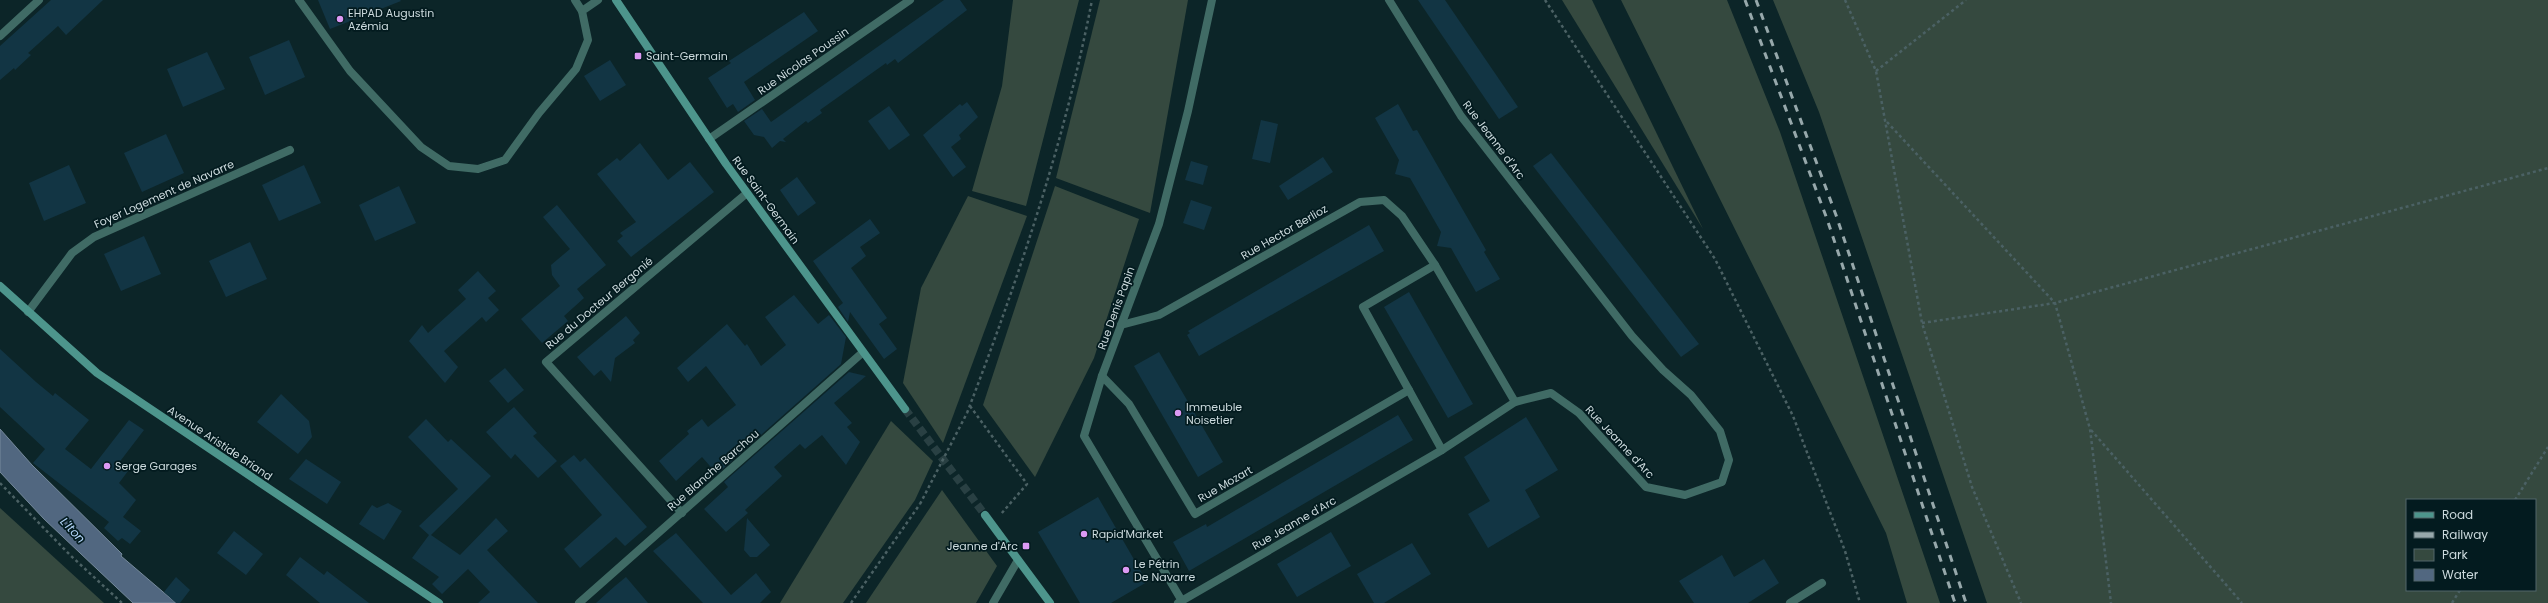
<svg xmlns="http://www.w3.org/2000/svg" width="2548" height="603" viewBox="0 0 2548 603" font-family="Poppins,sans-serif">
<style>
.green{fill:#35493f;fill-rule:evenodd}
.water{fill:#516780;stroke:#768a9c}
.building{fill:#123544}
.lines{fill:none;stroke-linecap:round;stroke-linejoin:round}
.secondary-tunnel{stroke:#294043;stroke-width:8;stroke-dasharray:8 4;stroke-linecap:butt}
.path{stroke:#4b6164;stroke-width:2.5;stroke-dasharray:3 3;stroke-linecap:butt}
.lane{stroke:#406b65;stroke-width:8}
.street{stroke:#406b65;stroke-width:8}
.secondary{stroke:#4d958c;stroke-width:8}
.rail{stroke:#97a8ab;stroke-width:3;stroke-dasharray:7 7;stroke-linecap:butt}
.path-bridge{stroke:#4b6164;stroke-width:2.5;stroke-dasharray:3 3;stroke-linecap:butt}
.poi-dot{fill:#dc99f4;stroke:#031b1f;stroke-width:1.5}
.labels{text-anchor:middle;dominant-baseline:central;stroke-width:3.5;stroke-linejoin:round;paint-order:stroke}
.poi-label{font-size:11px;fill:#ccdadd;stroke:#031b1f;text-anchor:start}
.street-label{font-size:11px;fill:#ccdadd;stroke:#031b1f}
.water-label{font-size:12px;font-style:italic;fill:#b3d4f8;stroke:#031b1f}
</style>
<rect width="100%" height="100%" fill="#0c2528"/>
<!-- green -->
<g class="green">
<path d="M1013 0H1079L1026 206 972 191 1002 86Z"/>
<path d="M1100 0H1188L1150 213 1056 178Z"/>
<path d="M1562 0H1592L1703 229Z"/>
<path d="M1621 0H1727L1780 132 1940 603H1907L1886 533Z"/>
<path d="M1773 0H2548V603H1987L1819 112ZM2407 500H2535V590H2407Z"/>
<path d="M1055 186 1139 219 1094 358 1035 477 983 405Z"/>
<path d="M968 196 1027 216 943 443 903 383 921 288Z"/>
<path d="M891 421 933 461 915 500 843 603H780Z"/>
<path d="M942 490 997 566 976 603H866Z"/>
<path d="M0 508 104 603H0Z"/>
</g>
<!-- water -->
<path class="water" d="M0 429 32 465 122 554 121 556 176 603H133L44 519 0 472Z"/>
<!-- building -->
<g class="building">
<path d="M51 0H103L66 35 58 26 28 53 31 55 15 70 14 68 0 80V46Z"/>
<path d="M318 0H400L401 1 330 29Z"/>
<path d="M944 0H960L967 10 898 63 895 59 887 65 886 63 820 110 822 113 808 123 806 121 783 139 786 142 780 141 772 148 764 137 754 135 744 121 762 109 771 122Z"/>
<path d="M1418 0H1445L1518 107 1499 119Z"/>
<path d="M804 12 818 31 744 82 755 100 738 112 733 104 727 108 708 78 731 63 729 61Z"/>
<path d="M289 40 305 77 265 95 249 57Z"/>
<path d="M207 52 225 89 183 107 167 69Z"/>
<path d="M610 60 626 85 600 101 584 76Z"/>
<path d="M967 102 978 117 959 135 961 139 951 147 966 167 953 177 923 135 960 104 962 106Z"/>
<path d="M1398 104 1413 131 1417 130 1486 250 1484 252 1500 279 1476 292 1451 248 1437 246 1441 232 1410 178 1395 174 1399 160 1375 118Z"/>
<path d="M889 106 910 135 889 150 868 121Z"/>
<path d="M1261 120 1278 124 1270 163 1252 159Z"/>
<path d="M166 134 184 173 142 192 124 153Z"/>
<path d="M640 143 668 180 690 162 714 192 631 257 617 241 623 236 620 233 636 222 597 174 617 158 620 161Z"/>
<path d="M1551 153 1699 344 1681 357 1533 166Z"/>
<path d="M1323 157 1333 172 1288 200 1279 186Z"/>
<path d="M1191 161 1208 166 1203 185 1185 180Z"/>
<path d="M69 165 86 203 44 221 29 183Z"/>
<path d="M304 165 321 203 279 221 262 185Z"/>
<path d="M797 177 816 203 798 216 780 190Z"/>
<path d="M399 186 416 223 375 241 359 205Z"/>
<path d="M1191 200 1212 207 1204 230 1183 223Z"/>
<path d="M557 205 606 265 577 289 584 298 564 316 568 321 542 343 521 319 560 286 552 275 551 265 570 249 543 217Z"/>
<path d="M870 219 880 233 860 247 866 256 851 268 887 318 879 324 897 349 884 359 850 312 848 322 838 307 843 303 813 261Z"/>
<path d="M1369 225 1384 251 1199 356 1187 335 1190 333 1188 331Z"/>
<path d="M144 236 161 274 121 291 104 254Z"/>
<path d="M250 242 267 279 226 297 209 261Z"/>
<path d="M478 271 496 291 488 298 499 310 486 322 482 317 444 351 458 367 445 383 409 341 422 325 428 333 466 299 458 290Z"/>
<path d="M1409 292 1473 404 1448 418 1384 307Z"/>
<path d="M794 295 818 324 829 315 846 337 841 364 717 474 702 457 676 481 659 461 689 434 687 431 702 419 708 427 736 405 706 366 688 382 677 368 727 324 745 346 747 344 761 366 786 345 765 317Z"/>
<path d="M626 316 640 333 633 340 635 343 615 358 611 382 601 370 594 376 577 357Z"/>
<path d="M0 349 36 382 53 396 55 393 89 420 65 449 91 469 129 420 144 430 118 464 128 471 119 483 136 500 123 517 141 531 130 544 122 538 118 541 104 528 109 522 33 463 45 449 0 407Z"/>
<path d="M1159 352 1223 462 1198 477 1134 366Z"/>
<path d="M505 368 524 390 508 403 489 381Z"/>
<path d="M849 372 866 376 834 403 852 423 847 427 860 442 846 465 822 435 805 449 800 444 774 467 782 476 745 510 748 513 726 532 704 509 728 487 724 482Z"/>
<path d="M281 394 309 421 312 437 298 454 257 422Z"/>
<path d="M514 407 537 433 533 436 557 461 538 478 515 454 511 459 486 432Z"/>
<path d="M1398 415 1413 440 1189 571 1173 542 1206 524 1207 527Z"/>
<path d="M1526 417 1558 470 1525 490 1540 517 1488 548 1468 514 1490 501 1464 457Z"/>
<path d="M426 419 448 442 451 439 491 476 431 535 460 555 496 518 508 531 487 550 538 603H478L490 592 468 569 442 594 432 584 439 577 412 558 429 535 419 526 458 489 408 437Z"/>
<path d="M574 455 580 462 585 458 647 527 625 546 616 537 580 568 564 549 602 515 560 466Z"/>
<path d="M306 459 341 482 327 504 289 479Z"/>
<path d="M1098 497 1147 582 1111 603H1080L1038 532Z"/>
<path d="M388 503 402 511 384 540 359 524 372 505 377 508Z"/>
<path d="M747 518 770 545 757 557H750L744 550Z"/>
<path d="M234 531 263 554 246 575 217 553Z"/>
<path d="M1331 532 1351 566 1297 597 1277 564Z"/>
<path d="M676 533 731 595 756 573 771 592 760 603H703L653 551Z"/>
<path d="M1412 543 1431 574 1384 603H1374L1357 574Z"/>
<path d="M1722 555 1734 577 1764 559 1779 583 1748 603H1694L1679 581Z"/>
<path d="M300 557 324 575 327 571 369 603H320L286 575Z"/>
<path d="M176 577 190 590 180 603H176L164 592Z"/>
<path d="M626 577 648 603H596L615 586Z"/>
</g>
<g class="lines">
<!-- secondary-tunnel -->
<path class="secondary-tunnel" d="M905 409 985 515"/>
<!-- path -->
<g class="path">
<path d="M1545 0 1715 259 1793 416 1845 551 1860 603"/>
<path d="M1845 0 1876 71 1922 323 1972 487 2021 603"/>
<path d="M1876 71 1966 0"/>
<path d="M1887 122 2055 303 2090 429 2111 603"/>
<path d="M1922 323 2055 303 2548 168"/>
<path d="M970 406 1027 484 1001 514"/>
<path d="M967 413C1018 280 1065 141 1092 0"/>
<path d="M2091 430 2242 603"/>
<path d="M0 483 70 555 122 603"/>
<path d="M2515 500 2548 447"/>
<path d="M851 603 920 504"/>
<path d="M2452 603 2460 590"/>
</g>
<!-- lane -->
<g class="lane">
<path d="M299 0 350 71 421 147 449 166 478 169 505 160 539 113 576 69 588 40 582 11 598 0"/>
<path d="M575 0 582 11"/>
<path d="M1102 376 1129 404 1195 514 1409 390"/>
<path d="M993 603 1018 560"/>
</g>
<!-- street -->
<g class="street">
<path d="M0 36 39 0"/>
<path d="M709 139 910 0"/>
<path d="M1435 265 1363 307 1442 450"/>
<path d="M28 312 72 253 94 237 290 150"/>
<path d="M1121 325 1159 315 1360 202 1384 200 1402 216 1435 265 1515 402"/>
<path d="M682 513 546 362 747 193"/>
<path d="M1182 601 1084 436 1102 376 1159 224 1188 111 1212 0"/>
<path d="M579 603 862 353"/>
<path d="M1178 603 1442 450 1515 402 1551 393 1579 413 1646 487 1685 495 1722 482 1729 460 1720 431 1691 395 1663 370 1632 336 1461 116 1389 0"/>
<path d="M1790 603 1822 583"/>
</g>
<!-- secondary -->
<g class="secondary">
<path d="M616 0 726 164 905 409"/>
<path d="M0 286 97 373 439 603"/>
<path d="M985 515 1050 603"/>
</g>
<!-- rail -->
<g class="rail">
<path d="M1745 0 1827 219 1955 603"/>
<path d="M1756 0 1836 215 1966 603"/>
</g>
<!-- path-bridge -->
<path class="path-bridge" d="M920 504 967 413"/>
</g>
<!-- markers -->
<g class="poi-dot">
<circle cx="340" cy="19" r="4"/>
<rect x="634" y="52" width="8" height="8" rx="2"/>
<circle cx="1178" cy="413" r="4"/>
<circle cx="107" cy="466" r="4"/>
<circle cx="1084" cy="534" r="4"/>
<rect x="1022" y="542" width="8" height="8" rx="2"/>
<circle cx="1126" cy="570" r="4"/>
</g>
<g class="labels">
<!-- poi labels -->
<g class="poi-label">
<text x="348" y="13">EHPAD Augustin<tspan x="348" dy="13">Azémia</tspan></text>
<text x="646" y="56">Saint-Germain</text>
<text x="1186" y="407">Immeuble<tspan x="1186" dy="13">Noisetier</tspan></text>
<text x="115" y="466">Serge Garages</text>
<text x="1092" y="534">Rapid'Market</text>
<text x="1018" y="546" text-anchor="end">Jeanne d'Arc</text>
<text x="1134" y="564">Le Pétrin<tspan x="1134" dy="13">De Navarre</tspan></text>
</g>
<!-- street labels -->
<g class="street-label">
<text transform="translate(803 61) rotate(-35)">Rue Nicolas Poussin</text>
<text transform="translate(1494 140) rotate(53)">Rue Jeanne d'Arc</text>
<text transform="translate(164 194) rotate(-24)">Foyer Logement de Navarre</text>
<text transform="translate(766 200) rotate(54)">Rue Saint-Germain</text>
<text transform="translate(1284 232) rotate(-30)">Rue Hector Berlioz</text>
<text transform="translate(599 303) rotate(-40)">Rue du Docteur Bergonié</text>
<text transform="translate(1116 308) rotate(-70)">Rue Denis Papin</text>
<text transform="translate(1620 442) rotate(47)">Rue Jeanne d'Arc</text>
<text transform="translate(220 443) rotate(34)">Avenue Aristide Briand</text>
<text transform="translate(713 470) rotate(-41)">Rue Blanche Barchou</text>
<text transform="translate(1225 484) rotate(-30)">Rue Mozart</text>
<text transform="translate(1294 523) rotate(-30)">Rue Jeanne d'Arc</text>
</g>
<!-- water labels -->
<g class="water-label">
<text transform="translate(73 530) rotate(47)">L'Iton</text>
</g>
</g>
<!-- legend -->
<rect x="2406" y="499" width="130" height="92" fill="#031b1f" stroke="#53676b"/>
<rect x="2414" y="512" width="20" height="6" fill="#4d958c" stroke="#53676b"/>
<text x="2442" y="519" font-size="12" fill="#ccdadd">Road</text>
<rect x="2414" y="532" width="20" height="6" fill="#97a8ab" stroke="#53676b"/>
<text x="2442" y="539" font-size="12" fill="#ccdadd">Railway</text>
<rect x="2414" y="549" width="20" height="12" fill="#35493f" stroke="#53676b"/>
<text x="2442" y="559" font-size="12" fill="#ccdadd">Park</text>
<rect x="2414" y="569" width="20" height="12" fill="#516780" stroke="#53676b"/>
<text x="2442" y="579" font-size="12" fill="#ccdadd">Water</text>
</svg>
